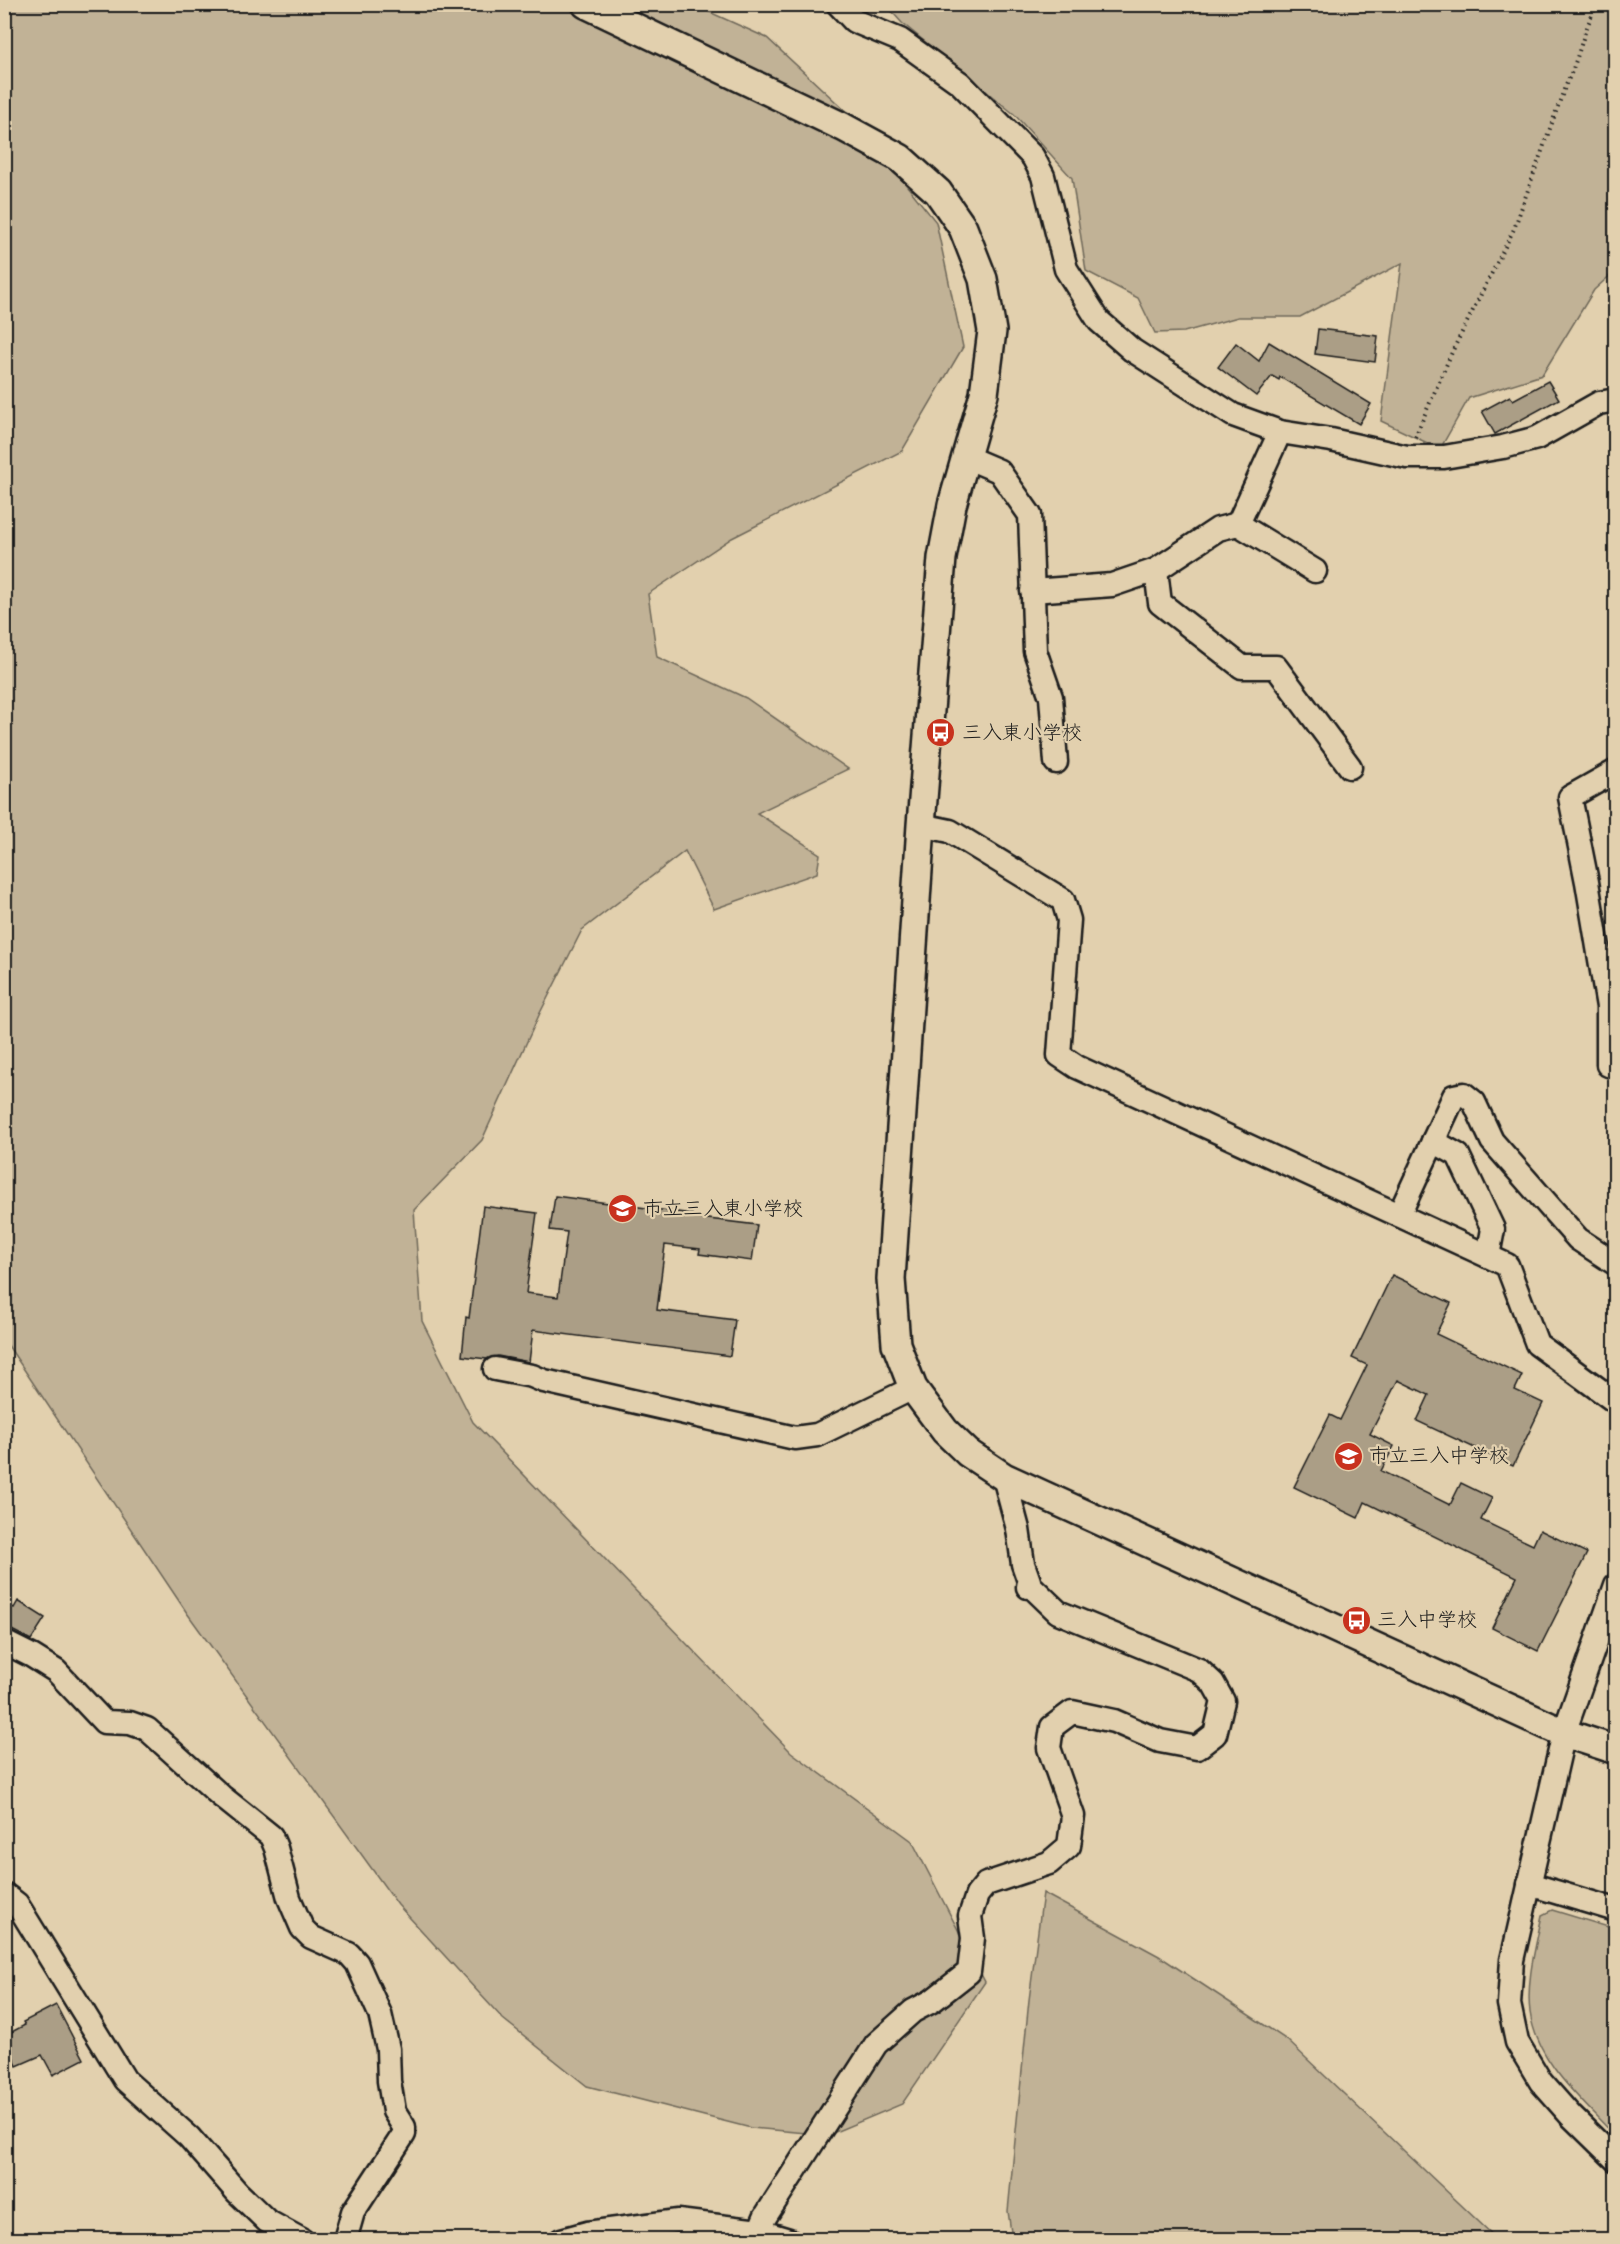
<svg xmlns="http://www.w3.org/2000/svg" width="1620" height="2244" viewBox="0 0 1620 2244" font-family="'Balsamiq Sans','Klee One',sans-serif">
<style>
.green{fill:#c1b296;stroke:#6e6759;stroke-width:1.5}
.building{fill:#ab9e86;stroke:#1c1c1c;stroke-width:1.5}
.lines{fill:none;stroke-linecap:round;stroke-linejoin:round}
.minor-casing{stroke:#1c1c1c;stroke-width:27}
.tertiary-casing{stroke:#1c1c1c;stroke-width:32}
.path{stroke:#1c1c1c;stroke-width:4;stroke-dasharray:1.5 4.5;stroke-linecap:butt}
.minor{stroke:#e2d0ae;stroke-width:22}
.tertiary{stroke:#e2d0ae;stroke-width:27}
.labels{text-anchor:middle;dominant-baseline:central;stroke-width:4.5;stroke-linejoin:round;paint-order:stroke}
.poi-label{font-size:20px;fill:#1c1c1c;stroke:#e2d0ae;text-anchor:start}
</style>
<rect width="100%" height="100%" fill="#e2d0ae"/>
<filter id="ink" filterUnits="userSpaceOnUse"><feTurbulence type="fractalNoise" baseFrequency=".0167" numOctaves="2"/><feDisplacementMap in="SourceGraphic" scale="12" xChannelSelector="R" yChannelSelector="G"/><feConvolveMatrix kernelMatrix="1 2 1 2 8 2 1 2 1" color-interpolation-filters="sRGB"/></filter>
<g filter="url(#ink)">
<!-- green -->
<g class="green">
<path d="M4 5H694L767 38 851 116 936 222 963 347 902 451 732 538 648 594 657 657 746 698 848 769 757 813 820 854 817 873 714 909 685 851 582 930 540 1013 482 1140 414 1210 422 1321 473 1422 791 1752 912 1841 985 1982 902 2104 828 2135 751 2128 587 2086 503 2019 398 1905 187 1613 5 1341Z"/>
<path d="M886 5H1615V271L1594 290 1542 375 1469 398 1440 449 1381 421 1402 263 1300 317H1238L1184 332 1155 333 1138 298 1086 271 1072 178 1014 114 902 23Z"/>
<path d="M1043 1893 1159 1956 1287 2040 1497 2239H1012L1008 2211 1029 2000Z"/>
<path d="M1552 1910 1615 1929V2136C1582 2100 1537 2063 1530 2012 1526 1980 1536 1946 1542 1915Z"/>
</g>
<!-- building -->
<g class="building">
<path d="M1318 329 1378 336 1375 362 1315 354Z"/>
<path d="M1269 342 1371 404 1359 424 1280 377 1279 380 1272 376 1256 396 1218 367 1236 343 1259 361Z"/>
<path d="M1548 381 1559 399 1495 434 1482 411 1510 396 1513 400Z"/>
<path d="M555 1196 692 1214V1217L757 1225 752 1261 699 1254 700 1249 665 1245 657 1310 735 1320 730 1356 533 1330 529 1362 498 1356 487 1359 462 1356 466 1317 469 1318 483 1206 537 1213 526 1293 558 1297 567 1232 550 1230Z"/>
<path d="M1392 1275 1451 1303 1436 1334 1522 1375 1515 1390 1543 1403 1513 1466 1417 1421 1429 1395 1398 1380 1370 1434 1394 1446 1381 1471 1450 1505 1461 1483 1492 1498 1481 1520 1533 1545 1540 1530 1587 1553 1538 1651 1492 1628 1517 1577 1365 1502 1358 1518 1294 1487 1330 1415 1340 1420 1367 1365 1352 1358Z"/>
<path d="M18 1601 45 1618 31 1640 4 1626V1603L14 1608Z"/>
<path d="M56 2005 84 2059 53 2075 42 2055 17 2066 11 2052 4 2055V2036L25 2025 23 2022Z"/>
</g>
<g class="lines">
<defs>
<g id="minor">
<path d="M838 4 854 21 900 40 960 83 1033 157 1043 176 1066 269 1099 321 1132 350 1233 415 1280 432 1331 440 1407 457H1444L1503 447 1537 438 1599 403 1616 400"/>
<path d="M966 457 999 471 1030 515 1035 651 1051 697 1056 762"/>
<path d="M1238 524 1280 432"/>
<path d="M1156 570 1160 603 1242 667H1276L1350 767"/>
<path d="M1032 591 1112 585 1156 570 1218 529 1238 524 1315 571"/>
<path d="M1616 771 1570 797 1587 882 1608 1007V1065L1616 1067"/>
<path d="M921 825 950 831 1063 900 1069 920 1059 1055 1077 1067 1507 1265 1537 1344 1616 1402"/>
<path d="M1433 1141 1458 1155 1493 1229 1488 1256"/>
<path d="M1399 1215 1454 1096 1464 1094 1474 1102 1492 1141 1578 1239 1616 1264"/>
<path d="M495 1369 532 1376 544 1381 795 1438 817 1435 913 1388"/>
<path d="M1616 1585 1564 1733 1512 1960 1509 2004 1517 2042 1541 2082 1571 2116 1616 2160"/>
<path d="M4 1642 32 1656 56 1671 104 1722 130 1723 147 1729 221 1796 271 1836 276 1848 289 1898 302 1928 311 1937 349 1954 357 1963 380 2014 388 2049 389 2081 394 2111 404 2127V2134L353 2212 345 2240"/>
<path d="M1529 1884 1616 1910"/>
<path d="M4 1894 17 1904 125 2080 189 2137 237 2192 267 2221 302 2240"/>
<path d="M759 2231 765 2217 876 2044 913 2011 932 2001 969 1972 973 1938 970 1916 977 1895 986 1884 1049 1863 1069 1846 1073 1816 1049 1748 1052 1727 1072 1712 1114 1721 1160 1741 1197 1748 1215 1734 1223 1701 1213 1683 1199 1670 1058 1612 1032 1587H1028L1029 1581 1023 1564 1018 1529 1004 1477"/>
<path d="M561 2240 587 2233 678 2221 759 2231 789 2240"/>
</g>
<path id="tertiary" d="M586 4 843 127 900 158 938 192 963 228 983 279 992 331 984 394 952 505 942 558 921 825 891 1279 896 1344 913 1388 945 1431 968 1453 1004 1477 1564 1733 1616 1750"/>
</defs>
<!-- minor casing -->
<use href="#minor" class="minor-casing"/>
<!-- tertiary casing -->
<use href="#tertiary" class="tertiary-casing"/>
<!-- path -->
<path class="path" d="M1415 437 1453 350 1514 229 1566 84C1580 58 1582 30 1598 4"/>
<!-- minor -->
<use href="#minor" class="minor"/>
<!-- tertiary -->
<use href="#tertiary" class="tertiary"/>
</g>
</g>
<!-- icons -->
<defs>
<symbol id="bus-disc" viewBox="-11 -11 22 22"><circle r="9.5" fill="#c8321e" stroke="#e2d0ae"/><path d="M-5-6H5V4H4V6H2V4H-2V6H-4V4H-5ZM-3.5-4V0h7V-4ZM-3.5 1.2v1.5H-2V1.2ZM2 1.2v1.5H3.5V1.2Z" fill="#fff"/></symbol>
<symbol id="school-disc" viewBox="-11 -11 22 22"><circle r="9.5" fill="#c8321e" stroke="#e2d0ae"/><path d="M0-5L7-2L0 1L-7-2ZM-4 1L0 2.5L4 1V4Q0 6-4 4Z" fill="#fff"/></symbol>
</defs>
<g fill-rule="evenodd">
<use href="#bus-disc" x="924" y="716" width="33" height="33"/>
<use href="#school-disc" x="606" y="1192" width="33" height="33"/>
<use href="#school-disc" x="1332" y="1440" width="33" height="33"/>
<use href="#bus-disc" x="1340" y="1604" width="33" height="33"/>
</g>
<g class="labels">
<!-- poi labels -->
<g class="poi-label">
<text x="962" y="733">三入東小学校</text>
<text x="643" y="1209">市立三入東小学校</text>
<text x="1369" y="1456">市立三入中学校</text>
<text x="1377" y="1620">三入中学校</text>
</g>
</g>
<!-- margin -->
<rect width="1620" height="2244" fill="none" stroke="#e2d0ae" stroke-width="24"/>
<rect x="12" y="12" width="1596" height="2220" fill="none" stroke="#1c1c1c" stroke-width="2" filter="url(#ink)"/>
</svg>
